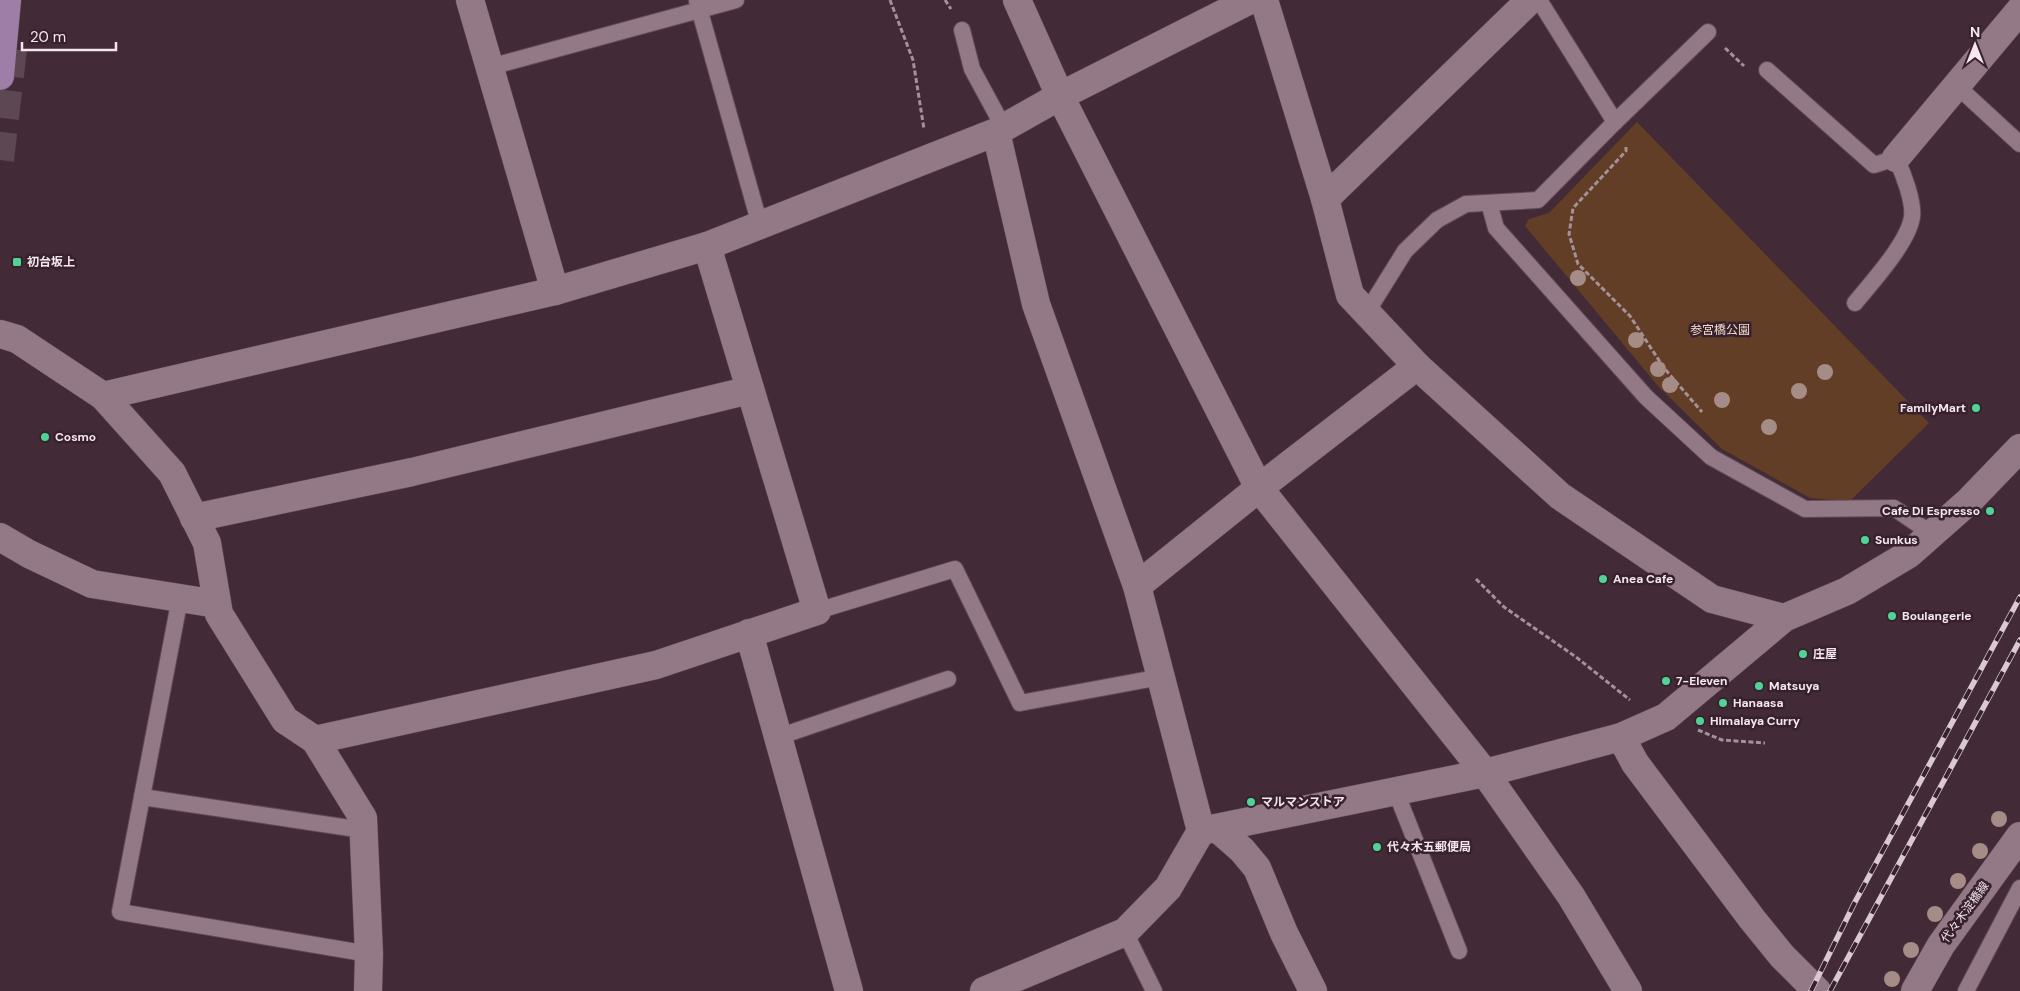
<svg xmlns="http://www.w3.org/2000/svg" width="2020" height="991" viewBox="0 0 2020 991" font-family="'DM Sans','Noto Sans JP',sans-serif">
<style>
.green{fill:#613e25}
.lines{fill:none;stroke-linecap:round;stroke-linejoin:round}
.motorway-tunnel{stroke:#5d4752;stroke-width:28;stroke-dasharray:28 14;stroke-linecap:butt}
.service-casing{stroke:#5d4a54;stroke-width:18}
.minor-casing{stroke:#5d4a54;stroke-width:29}
.tertiary-casing{stroke:#5d4a54;stroke-width:29}
.primary-casing{stroke:#5d4a54;stroke-width:29}
.path{stroke:#a4919a;stroke-width:3;stroke-dasharray:5 2.5;stroke-linecap:butt}
.service{stroke:#937886;stroke-width:16}
.minor{stroke:#937886;stroke-width:28}
.tertiary{stroke:#937886;stroke-width:28}
.primary{stroke:#9e7da6;stroke-width:28}
.rail-casing{stroke:#dac9d1;stroke-width:5.5}
.rail{stroke:#37212d;stroke-width:4;stroke-dasharray:11;stroke-linecap:butt}
.tree{fill:#a68c87}
.poi-dot{fill:#51d397;stroke:#37212d;stroke-width:2}
.labels{text-anchor:middle;dominant-baseline:central;stroke-width:5;stroke-linejoin:round;paint-order:stroke}
.poi-label{font-size:12px;font-weight:bold;fill:#f5e5ec;stroke:#37212d;text-anchor:start}
.park-label{font-size:12px;fill:#f7dbc9;stroke:#37212d}
.street-label{font-size:12px;fill:#f5e5ec;stroke:#37212d}
</style>
<rect width="100%" height="100%" fill="#422b37"/>
<!-- green -->
<path class="green" d="M1637 122 1929 423 1850 501 1810 498 1722 449 1658 386 1525 226 1529 219 1549 213Z"/>
<g class="lines">
<!-- motorway-tunnel -->
<path class="motorway-tunnel" d="M0 160 13 49"/>
<defs>
<g id="service">
<path d="M697 1 760 225"/>
<path d="M962 30 972 69 1004 128"/>
<path d="M490 67 736 0"/>
<path d="M1767 70 1874 165 1896 158C1903 173 1914 201 1912 217 1908 243 1872 282 1855 303"/>
<path d="M1957 86 2020 144"/>
<path d="M1615 122 1708 32"/>
<path d="M1489 203 1496 228 1646 397 1711 457 1805 509 1894 508 1932 534"/>
<path d="M1367 312 1405 251 1437 220 1466 204 1538 200 1615 122 1539 0"/>
<path d="M180 598 120 912 369 954"/>
<path d="M817 611 955 569 1020 703 1161 677"/>
<path d="M778 737 948 679"/>
<path d="M1396 792 1459 951"/>
<path d="M142 797 363 830"/>
<path d="M1125 932 1154 991"/>
<path d="M1966 991 2020 888"/>
</g>
<g id="minor">
<path d="M470 0 555 291"/>
<path d="M1017 0 1060 96 1259 488 1485 773 1571 896 1628 991"/>
<path d="M1264 0 1325 199 1350 295 1417 366 1560 496 1712 599 1784 618"/>
<path d="M1896 158 2020 10"/>
<path d="M1325 199 1530 0"/>
<path d="M0 334 17 339 103 396 555 291 707 246 996 132 1060 96 1250 0"/>
<path d="M103 396 172 473 207 543 219 614 285 720 315 740 363 818 369 954 368 991"/>
<path d="M194 518 412 472 750 390"/>
<path d="M0 537 29 554 92 584 217 604"/>
<path d="M1137 586 1259 488 1417 366"/>
<path d="M749 633 849 991"/>
<path d="M1621 737 1635 763 1752 919 1782 956 1817 991"/>
<path d="M315 740 656 665 817 611 707 246"/>
<path d="M1218 829 1242 850 1257 868 1284 933 1313 991"/>
<path d="M1201 831 1485 773 1621 737 1666 717 1784 618 1847 591 1909 554 1969 501 2020 448"/>
<path d="M984 991 1125 932 1168 888 1201 831 1137 586 1036 304 996 132"/>
</g>
<path id="tertiary" d="M1915 991 1941 945 2020 836"/>
<path id="primary" d="M0 76 7 0"/>
</defs>
<!-- service casing -->
<use href="#service" class="service-casing"/>
<!-- minor casing -->
<use href="#minor" class="minor-casing"/>
<!-- tertiary casing -->
<use href="#tertiary" class="tertiary-casing"/>
<!-- primary casing -->
<use href="#primary" class="primary-casing"/>
<!-- path -->
<g class="path">
<path d="M890 0 913 60 924 129"/>
<path d="M945 0 951 9"/>
<path d="M1725 48 1744 66"/>
<path d="M1626 147V151L1573 208 1569 234 1578 264 1630 316 1664 368 1702 412"/>
<path d="M1476 579 1504 607 1576 657 1630 700"/>
<path d="M1698 730 1722 740 1765 743"/>
</g>
<!-- service -->
<use href="#service" class="service"/>
<!-- minor -->
<use href="#minor" class="minor"/>
<!-- tertiary -->
<use href="#tertiary" class="tertiary"/>
<!-- primary -->
<use href="#primary" class="primary"/>
<defs>
<g id="rail">
<path d="M1811 991 1855 902 2020 597"/>
<path d="M1830 991 2020 640"/>
</g>
</defs>
<!-- rail casing -->
<use href="#rail" class="rail-casing"/>
<!-- rail -->
<use href="#rail" class="rail"/>
</g>
<!-- trees -->
<g class="tree">
<circle cx="1578" cy="278" r="8"/>
<circle cx="1636" cy="340" r="8"/>
<circle cx="1658" cy="369" r="8"/>
<circle cx="1825" cy="372" r="8"/>
<circle cx="1670" cy="385" r="8"/>
<circle cx="1799" cy="391" r="8"/>
<circle cx="1722" cy="400" r="8"/>
<circle cx="1769" cy="427" r="8"/>
<circle cx="1999" cy="819" r="8"/>
<circle cx="1980" cy="851" r="8"/>
<circle cx="1958" cy="881" r="8"/>
<circle cx="1935" cy="914" r="8"/>
<circle cx="1911" cy="950" r="8"/>
<circle cx="1892" cy="979" r="8"/>
</g>
<!-- markers -->
<g class="poi-dot">
<rect x="12" y="257" width="10" height="10" rx="2.5"/>
<circle cx="1976" cy="408" r="5"/>
<circle cx="45" cy="437" r="5"/>
<circle cx="1990" cy="511" r="5"/>
<circle cx="1865" cy="540" r="5"/>
<circle cx="1603" cy="579" r="5"/>
<circle cx="1892" cy="616" r="5"/>
<circle cx="1803" cy="654" r="5"/>
<circle cx="1666" cy="681" r="5"/>
<circle cx="1759" cy="686" r="5"/>
<circle cx="1723" cy="703" r="5"/>
<circle cx="1700" cy="721" r="5"/>
<circle cx="1251" cy="802" r="5"/>
<circle cx="1377" cy="847" r="5"/>
</g>
<g class="labels">
<!-- poi labels -->
<g class="poi-label">
<text x="27" y="262">初台坂上</text>
<text x="1966" y="408" text-anchor="end">FamilyMart</text>
<text x="55" y="437">Cosmo</text>
<text x="1980" y="511" text-anchor="end">Cafe Di Espresso</text>
<text x="1875" y="540">Sunkus</text>
<text x="1613" y="579">Anea Cafe</text>
<text x="1902" y="616">Boulangerie</text>
<text x="1813" y="654">庄屋</text>
<text x="1676" y="681">7-Eleven</text>
<text x="1769" y="686">Matsuya</text>
<text x="1733" y="703">Hanaasa</text>
<text x="1710" y="721">Himalaya Curry</text>
<text x="1261" y="802">マルマンストア</text>
<text x="1387" y="847">代々木五郵便局</text>
</g>
<!-- park labels -->
<g class="park-label">
<text x="1720" y="330">参宮橋公園</text>
</g>
<!-- street labels -->
<g class="street-label">
<text transform="translate(1965 912) rotate(-54)">代々木淀橋線</text>
</g>
</g>
<!-- north arrow -->
<g transform="translate(1975 45)" stroke="#37212d" stroke-width="4" paint-order="stroke">
<path d="M0-4L9 19L0 12L-9 19Z" fill="#f5e5ec"/>
<text y="-8" font-size="14" font-weight="bold" text-anchor="middle" fill="#f5e5ec">N</text>
</g>
<!-- scale -->
<path d="M22 42v8h94v-8" fill="none" stroke="#f5e5ec" stroke-width="2.5"/>
<text x="30" y="42" font-size="15" fill="#f5e5ec" stroke="#37212d" stroke-width="4" paint-order="stroke">20 m</text>
</svg>
